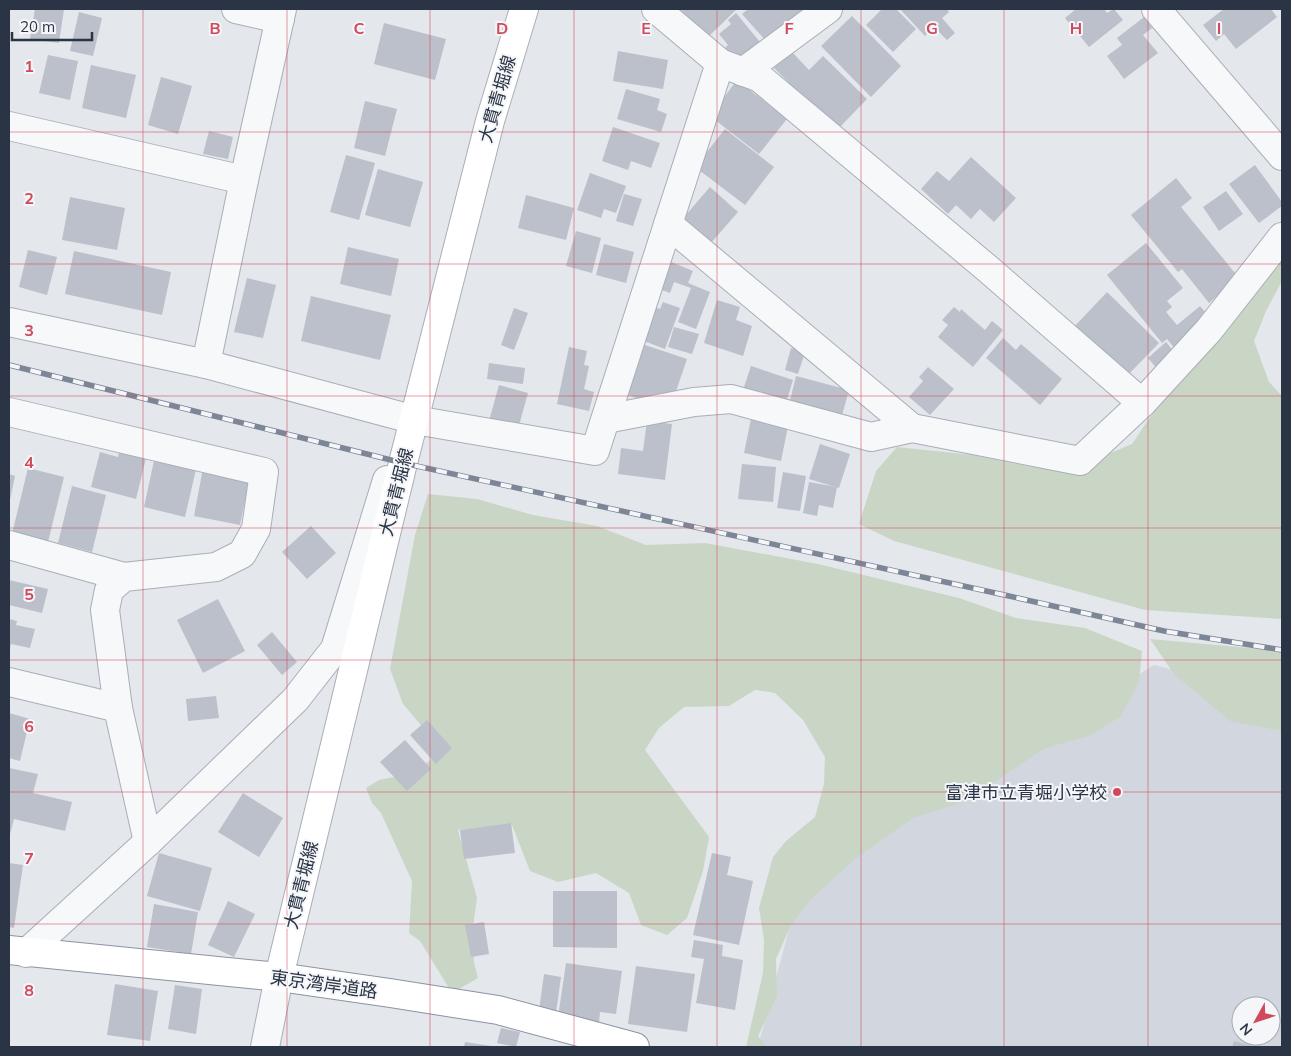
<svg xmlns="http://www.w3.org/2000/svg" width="1291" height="1056" viewBox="0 0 1291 1056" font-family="Mulish,'Noto Sans JP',sans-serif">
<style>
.built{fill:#d2d6de;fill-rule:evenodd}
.green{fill:#c9d6c5}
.building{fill:#bbc0ca}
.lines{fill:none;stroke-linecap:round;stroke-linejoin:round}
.minor-casing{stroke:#a9aeb7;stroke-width:30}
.tertiary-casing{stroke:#a9aeb7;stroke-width:30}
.secondary-casing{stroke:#a9aeb7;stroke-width:30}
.trunk-casing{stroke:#8b94a3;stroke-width:30}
.minor{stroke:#f7f8fa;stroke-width:28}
.tertiary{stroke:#f7f8fa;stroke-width:28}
.secondary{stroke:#fff;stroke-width:28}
.trunk{stroke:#fff;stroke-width:28}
.rail-casing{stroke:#7d8696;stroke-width:5.5}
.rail{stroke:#f4f6f9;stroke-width:4;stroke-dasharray:11;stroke-linecap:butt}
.grid{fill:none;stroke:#d1495b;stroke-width:1;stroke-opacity:0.55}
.poi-dot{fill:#d1495b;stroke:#f4f6f9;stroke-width:2}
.labels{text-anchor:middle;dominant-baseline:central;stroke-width:4;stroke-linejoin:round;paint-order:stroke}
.street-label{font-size:18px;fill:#2b3445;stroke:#f4f6f9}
.poi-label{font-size:18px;fill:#2b3445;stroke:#f4f6f9;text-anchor:end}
.grid-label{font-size:16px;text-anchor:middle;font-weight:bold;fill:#d1495b;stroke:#f4f6f9;stroke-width:4;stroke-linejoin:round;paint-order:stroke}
</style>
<rect width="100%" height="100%" fill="#e4e7ec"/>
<!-- built -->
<path class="built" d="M1154 665 1282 697V1047H758L800 887ZM1241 1006H1271V1036H1241Z"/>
<!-- green -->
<g class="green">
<path d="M1282 246V281L1266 311 1254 341 1269 382 1282 396V619L1145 610 894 541 859 524 876 471 897 447 973 455 1032 467 1084 464 1132 444 1180 373Z"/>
<path d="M428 494 477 499 533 515 597 526 646 545 705 543 818 564 959 598 1016 618 1085 628 1142 651 1139 682 1121 716 1092 735 1045 748 966 801 913 818 855 859 810 900 791 925 776 959 777 996 758 1036 767 1047H746L763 973 764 940 759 908 773 857 786 841 815 817 824 784 825 757 803 720 775 693 755 690 729 706 684 707 659 728 645 750 709 837 703 871 687 918 667 935 641 925 629 893 596 873 558 882 530 871 512 825 458 830 477 898 472 933 474 963 478 978 452 993 420 941 409 933 412 881 381 813 372 803 366 788 379 780 415 773 436 755 431 737 403 704 390 669 415 535Z"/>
<path d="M1150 639 1282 651V731L1230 721 1174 674Z"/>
</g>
<!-- building -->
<g class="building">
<path d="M35 9H64L59 43 30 39Z"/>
<path d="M680 9H737L708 37Z"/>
<path d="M748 9H801L803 10 767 42 742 14Z"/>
<path d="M882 9H896L916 29 893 52 866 25Z"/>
<path d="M900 9H947L949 12 942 18 955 33 947 40 934 27 925 36Z"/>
<path d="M1076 9H1104L1107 13 1114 9 1123 20 1089 47 1065 18Z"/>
<path d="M1224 9H1271L1277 17 1236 49 1224 34 1216 41 1203 25Z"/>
<path d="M79 12 102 18 93 56 70 51Z"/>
<path d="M736 13 760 42 735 62 724 49 728 45 719 34 731 24 728 20Z"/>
<path d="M852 16 901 66 871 97 821 46Z"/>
<path d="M1144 17 1152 28 1143 35 1158 53 1124 79 1107 56 1122 45 1117 38Z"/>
<path d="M384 23 446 39 435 80 374 64Z"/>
<path d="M618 51 668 60 663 89 613 81Z"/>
<path d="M791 51 809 70 823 56 867 99 837 130 774 68Z"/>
<path d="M48 55 78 61 70 100 39 93Z"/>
<path d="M91 65 136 75 126 118 82 108Z"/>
<path d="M161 77 192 86 178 134 148 125Z"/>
<path d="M737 80 787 119 759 154 710 116Z"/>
<path d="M626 89 660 99 657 110 667 114 661 132 617 119Z"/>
<path d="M365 101 397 109 385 156 354 148Z"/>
<path d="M613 127 660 143 651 168 631 161 628 170 602 161Z"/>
<path d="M725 129 774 167 745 205 695 167Z"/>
<path d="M209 131 233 137 228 159 203 154Z"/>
<path d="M346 155 375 163 359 220 330 212Z"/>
<path d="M971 157 1016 198 994 222 980 209 971 219 956 205 948 214 921 189 937 171 949 181Z"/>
<path d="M1255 165 1282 202V206L1259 223 1229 184Z"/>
<path d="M378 169 423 182 410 227 365 215Z"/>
<path d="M590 173 626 186 616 213 604 209 601 218 577 210Z"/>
<path d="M1176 178 1192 198 1181 207 1239 278 1209 303 1182 269 1178 272 1131 215Z"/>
<path d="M710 187 738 212 710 244 678 224Z"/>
<path d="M1226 191 1243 214 1219 231 1203 207Z"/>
<path d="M624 194 642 199 633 226 616 221Z"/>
<path d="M526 195 574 208 566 240 518 228Z"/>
<path d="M70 197 125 208 117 250 62 240Z"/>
<path d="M576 231 601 238 592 273 566 266Z"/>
<path d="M1146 243 1183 288 1167 301 1172 307 1166 312 1177 325 1200 306 1213 321 1176 350 1167 339 1162 343 1107 275Z"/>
<path d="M604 244 634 252 626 283 596 275Z"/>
<path d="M348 247 399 259 391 296 340 284Z"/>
<path d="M28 250 57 257 47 295 19 287Z"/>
<path d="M74 251 171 272 162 315 65 294Z"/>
<path d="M664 259 693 271 688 283 710 292 696 329 678 322 691 288 674 282 670 293 654 287Z"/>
<path d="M247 278 276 285 263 338 234 332Z"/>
<path d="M1107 292 1159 343 1126 377 1074 327Z"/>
<path d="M311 296 391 315 380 360 301 341Z"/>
<path d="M717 300 740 307 736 320 752 326 743 356 704 343Z"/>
<path d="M663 302 680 308 665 349 636 338 648 305 660 309Z"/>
<path d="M954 307 960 312 961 309 985 330 992 321 1003 330 973 367 938 337 948 325 942 320Z"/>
<path d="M514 308 528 313 514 350 501 345Z"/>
<path d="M674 327 699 334 692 354 668 347Z"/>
<path d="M1003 338 1016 350 1021 344 1062 379 1040 405 986 358Z"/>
<path d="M1166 342 1176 354 1158 370 1148 358Z"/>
<path d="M642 344 687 359 673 400 658 395 654 404 625 394Z"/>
<path d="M569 347 587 351 584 365 589 366 584 389 594 392 589 411 557 404Z"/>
<path d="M791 348 805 352 798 374 785 370Z"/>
<path d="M489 363 525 368 523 384 487 379Z"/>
<path d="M751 366 793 380 785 406 742 393Z"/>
<path d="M928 367 954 389 930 415 909 397 923 381 919 377Z"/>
<path d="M796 376 849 390 841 419 789 405Z"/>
<path d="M499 385 528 393 518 429 489 421Z"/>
<path d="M751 419 788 426 781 461 744 453Z"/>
<path d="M647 421 672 424 665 480 618 474 621 448 643 451Z"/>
<path d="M820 444 850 454 839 488 809 479Z"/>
<path d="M120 447 147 454 136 499 91 487 100 452 118 457Z"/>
<path d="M155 456 197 465 185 517 144 507Z"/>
<path d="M742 464 776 467 773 502 738 499Z"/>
<path d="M28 468 64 477 48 542 12 534Z"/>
<path d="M203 468 250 477 240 525 194 516Z"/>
<path d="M783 472 806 476 800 511 777 508Z"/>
<path d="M9 474 15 476 10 500H9Z"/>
<path d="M809 482 837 487 833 508 819 505 817 516 803 513Z"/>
<path d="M72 486 106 495 92 552 58 543Z"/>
<path d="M311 526 336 553 307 579 282 552Z"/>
<path d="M9 580 48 589 42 613 9 605Z"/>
<path d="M218 599 245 651 203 673 177 620Z"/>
<path d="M9 619 17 621 16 625 35 629 30 648 11 644 9 652Z"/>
<path d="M272 632 297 662 282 675 257 645Z"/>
<path d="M216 696 219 718 188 721 186 699Z"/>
<path d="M9 713 30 719 20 761 9 758Z"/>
<path d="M427 720 452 748 436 764 410 735Z"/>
<path d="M405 740 431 769 407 791 380 762Z"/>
<path d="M9 768 38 774 33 793 72 802 65 831 14 819 9 838Z"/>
<path d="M243 793 283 818 259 857 218 832Z"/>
<path d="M511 823 515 853 464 859 460 830Z"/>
<path d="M159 853 212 868 200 911 147 896Z"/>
<path d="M712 853 731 857 727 875 753 881 739 945 693 935Z"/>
<path d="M9 863 23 865 14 928 9 927Z"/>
<path d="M553 891H617V948L553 947Z"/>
<path d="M228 901 255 914 234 957 208 945Z"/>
<path d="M154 904 198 912 191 954 147 947Z"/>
<path d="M484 922 489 954 471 957 465 925Z"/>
<path d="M694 940 723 945 722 956 743 960 735 1010 696 1003 704 959 691 957Z"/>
<path d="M566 963 622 971 616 1014 600 1012 599 1023 588 1022 557 1024Z"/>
<path d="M636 966 695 974 687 1032 628 1024Z"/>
<path d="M544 974 561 977 556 1013 539 1011Z"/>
<path d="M115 984 158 991 150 1041 107 1035Z"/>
<path d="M175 985 202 989 196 1034 168 1029Z"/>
<path d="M501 1028 520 1032 516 1047 497 1043Z"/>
<path d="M1234 1041 1256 1047H1232Z"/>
<path d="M465 1042 491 1046V1047H464Z"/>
</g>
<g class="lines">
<defs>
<g id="minor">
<path d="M236 9 280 19"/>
<path d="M656 9 720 63 760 78 988 269 1142 403"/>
<path d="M1156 9 1282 156"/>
<path d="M743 72 828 9"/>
<path d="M9 126 244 180"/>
<path d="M668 224 912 428 1080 461 1142 403 1209 330 1282 237"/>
<path d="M9 322 206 364 415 420 595 451 720 63"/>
<path d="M206 364 244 180 282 9"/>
<path d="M9 412 264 472 256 529 242 554 216 567 124 577 109 590 105 610 118 708 148 842"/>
<path d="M606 419 694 402 731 399 871 437 912 428"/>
<path d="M9 545 124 577"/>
<path d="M9 682 118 708"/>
</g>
<g id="tertiary">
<path d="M26 953 148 842 295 700 335 649 387 480"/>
<path d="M265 1047 279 977"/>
</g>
<path id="secondary" d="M279 977 403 463 490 121 524 9"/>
<path id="trunk" d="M9 950 279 977 390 993 498 1010 635 1047"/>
</defs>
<!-- minor casing -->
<use href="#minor" class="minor-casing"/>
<!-- tertiary casing -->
<use href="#tertiary" class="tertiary-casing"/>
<!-- secondary casing -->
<use href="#secondary" class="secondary-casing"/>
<!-- trunk casing -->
<use href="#trunk" class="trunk-casing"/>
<!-- minor -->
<use href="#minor" class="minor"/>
<!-- tertiary -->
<use href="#tertiary" class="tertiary"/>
<!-- secondary -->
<use href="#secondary" class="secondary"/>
<!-- trunk -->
<use href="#trunk" class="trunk"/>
<defs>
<path id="rail" d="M9 365 403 463 1009 596 1164 631 1282 650"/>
</defs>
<!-- rail casing -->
<use href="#rail" class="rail-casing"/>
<!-- rail -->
<use href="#rail" class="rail"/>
</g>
<!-- grid -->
<path class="grid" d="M143 9V1047M287 9V1047M430 9V1047M574 9V1047M717 9V1047M861 9V1047M1004 9V1047M1148 9V1047M9 132H1282M9 264H1282M9 396H1282M9 528H1282M9 660H1282M9 792H1282M9 924H1282"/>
<!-- markers -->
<circle class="poi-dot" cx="1117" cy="792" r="5"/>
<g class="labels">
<!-- street labels -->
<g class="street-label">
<text transform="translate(497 99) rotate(-74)">大貫青堀線</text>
<text transform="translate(396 492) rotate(-76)">大貫青堀線</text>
<text transform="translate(301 885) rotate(-76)">大貫青堀線</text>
<text transform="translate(324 984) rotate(8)">東京湾岸道路</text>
</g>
<!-- poi labels -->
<g class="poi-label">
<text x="1107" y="792">富津市立青堀小学校</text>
</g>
</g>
<g class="grid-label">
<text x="215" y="34">B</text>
<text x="359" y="34">C</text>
<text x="502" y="34">D</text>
<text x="646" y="34">E</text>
<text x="789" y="34">F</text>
<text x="932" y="34">G</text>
<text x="1076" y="34">H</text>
<text x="1219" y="34">I</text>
<text x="29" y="72">1</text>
<text x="29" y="204">2</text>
<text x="29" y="336">3</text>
<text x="29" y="468">4</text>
<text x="29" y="600">5</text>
<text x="29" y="732">6</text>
<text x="29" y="864">7</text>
<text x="29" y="996">8</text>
</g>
<!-- border -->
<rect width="1291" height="1056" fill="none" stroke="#2b3445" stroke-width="20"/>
<!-- north arrow -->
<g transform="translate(1256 1021) rotate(230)"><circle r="24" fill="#f4f6f9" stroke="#a4a8b1"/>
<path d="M0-4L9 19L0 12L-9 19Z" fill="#d1495b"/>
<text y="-8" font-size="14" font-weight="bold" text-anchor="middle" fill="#2b3445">N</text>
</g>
<!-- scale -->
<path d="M12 32v8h80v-8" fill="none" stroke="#2b3445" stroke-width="2.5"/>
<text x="20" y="32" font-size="15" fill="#2b3445" stroke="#f4f6f9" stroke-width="4" paint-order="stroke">20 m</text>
</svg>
